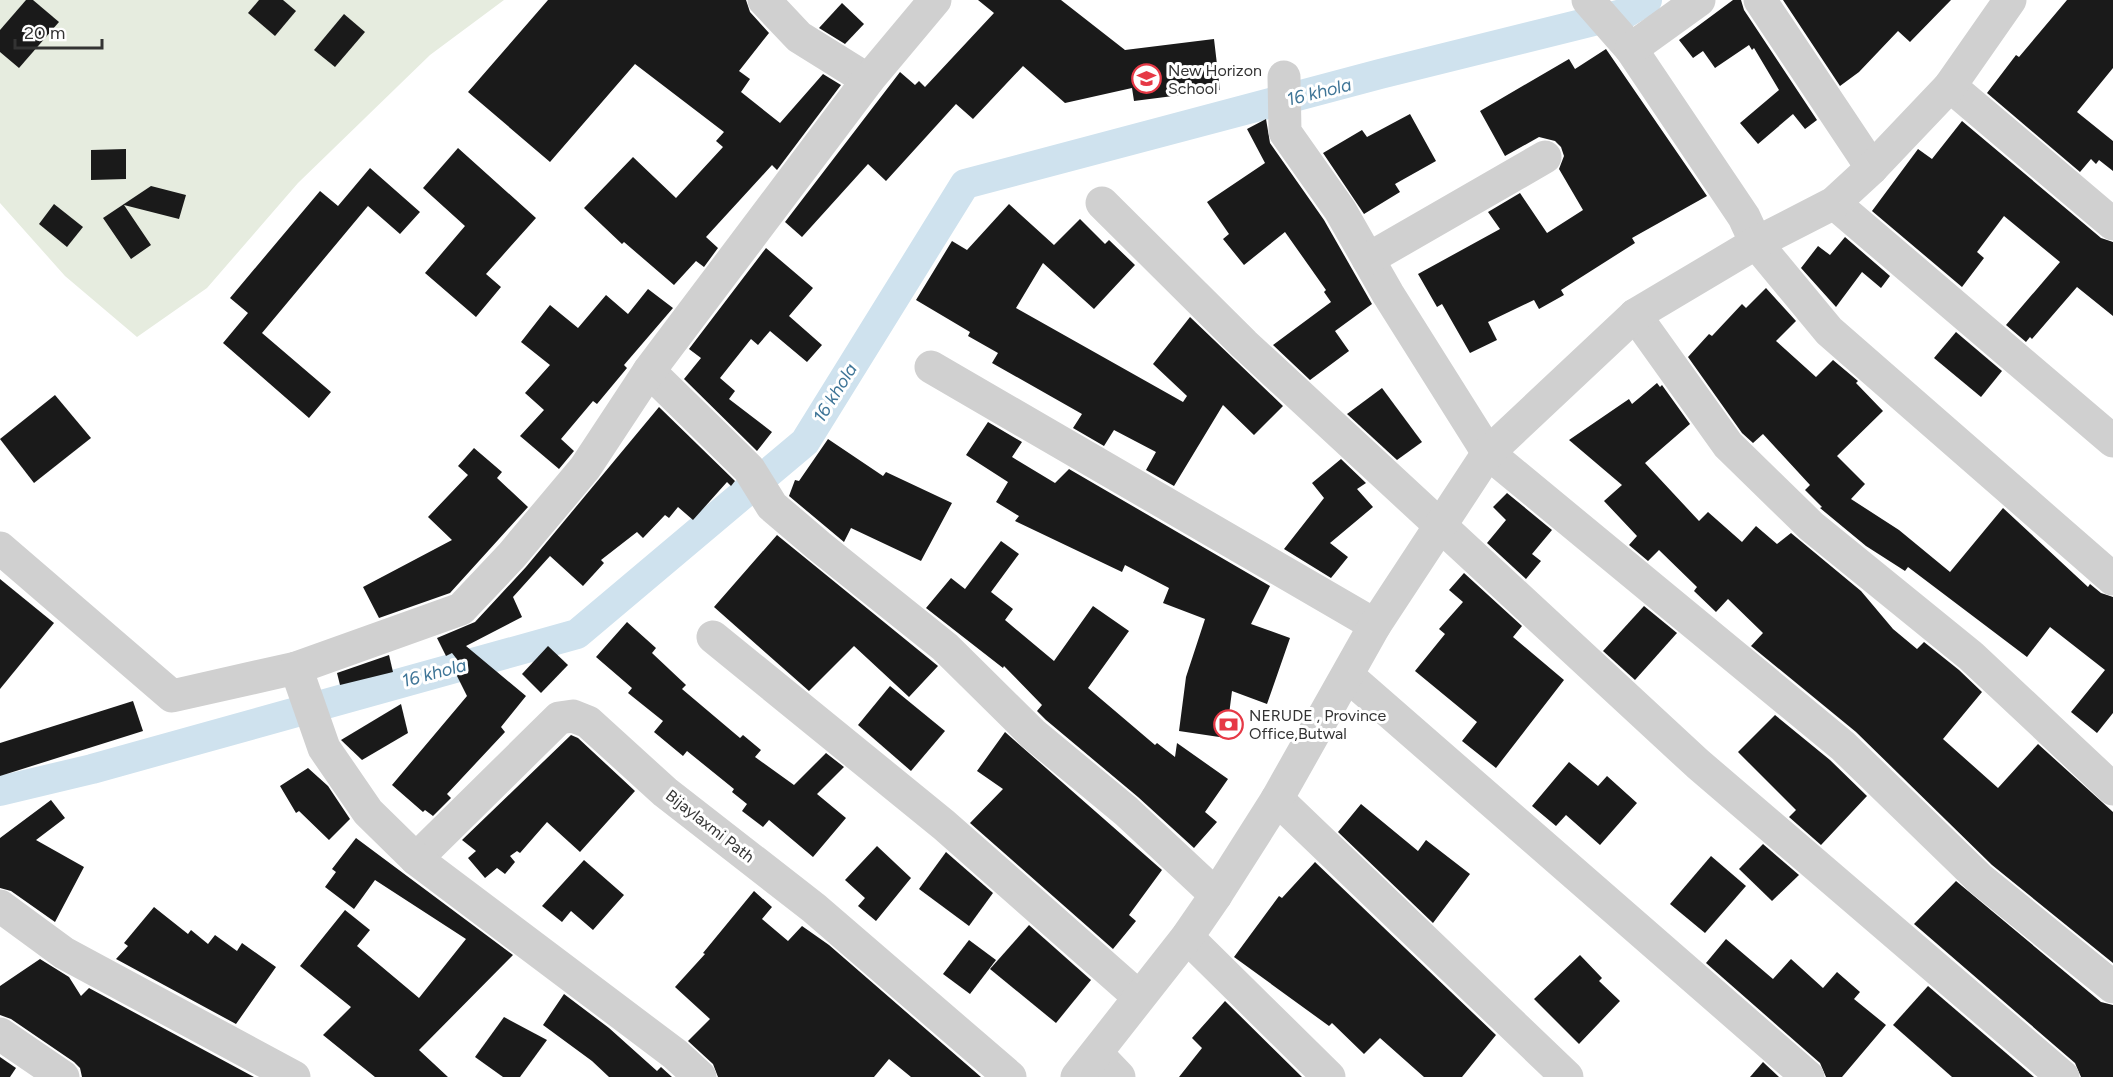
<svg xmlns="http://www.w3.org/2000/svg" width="2113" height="1077" viewBox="0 0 2113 1077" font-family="Figtree,sans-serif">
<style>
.green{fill:#e6ecdf}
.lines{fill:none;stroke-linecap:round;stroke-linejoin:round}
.canal{stroke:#cfe2ee;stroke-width:30}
.building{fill:#1a1a1a}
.minor{stroke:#d0d0d0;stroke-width:33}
.labels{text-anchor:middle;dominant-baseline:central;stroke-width:6;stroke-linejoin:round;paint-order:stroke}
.poi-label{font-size:16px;fill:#333;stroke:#fff;text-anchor:start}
.street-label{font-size:16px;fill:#333;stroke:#fff}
.water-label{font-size:18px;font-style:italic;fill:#3f7597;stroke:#fff}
</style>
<rect width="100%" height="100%" fill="#fff"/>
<!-- green -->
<path class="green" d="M0 0H504L430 55 298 183 207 288 137 337 65 276 0 203Z"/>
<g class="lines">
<!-- canal -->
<path class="canal" d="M0 791 92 769 577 634 805 442 965 184 1380 74 1626 13 1647 0"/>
</g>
<!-- building -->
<g class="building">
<path d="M26 0H33L59 22 19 68 0 52V30Z"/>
<path d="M259 0H283L296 11 275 36 248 13Z"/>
<path d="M548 0H746L750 12 769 33 739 71 750 79 741 92 780 123 823 74 841 85 777 170 772 165 706 237 718 248 704 267 696 261 674 285 624 242 622 244 584 208 633 157 676 198 723 147 716 141 724 132 635 64 550 162 468 92Z"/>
<path d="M978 0H1061L1125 50 1214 39 1220 90 1134 101 1132 88 1065 103 1023 66 973 119 956 104 886 181 868 164 802 237 785 222 900 72 915 85 919 81 925 87 994 13Z"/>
<path d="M1733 0H1741L1744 10 1817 120 1805 129 1793 114 1758 144 1740 123 1779 90 1754 48 1752 50 1749 45 1715 68 1703 51 1693 58 1679 40Z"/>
<path d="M1783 0H1951L1910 42 1898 31 1859 72 1840 86Z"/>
<path d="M2067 0H2113V68L2077 112 2113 141V171L2099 160 2096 164 2091 159 2080 172 1987 93 2016 55 2019 57Z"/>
<path d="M842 3 864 24 845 44 819 28Z"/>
<path d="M344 14 365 32 335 67 314 50Z"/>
<path d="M1606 49 1707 196 1632 238 1635 243 1561 290 1564 295 1539 309 1534 300 1488 322 1497 340 1470 353 1442 304 1437 307 1418 274 1500 229 1488 212 1520 193 1547 233 1583 210 1559 169 1564 156 1561 147 1555 141 1539 137 1505 156 1480 111 1569 59 1575 69Z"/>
<path d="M1410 114 1436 161 1395 184 1400 192 1364 214 1323 153 1362 130 1367 137Z"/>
<path d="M1266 119 1270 143 1324 220 1372 304 1335 331 1349 351 1310 380 1273 345 1331 302 1324 292 1326 290 1285 232 1244 265 1223 239 1229 234 1207 202 1265 163 1247 129Z"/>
<path d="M1962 121 2101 238 2113 242V316L2077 287 2032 339 2030 337 2026 342 2006 325 2060 262 2004 216 1977 252 1984 258 1962 287 1872 211 1918 149 1932 159Z"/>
<path d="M458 148 536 218 486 274 501 287 476 317 425 273 465 226 423 188Z"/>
<path d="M126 149V179L91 180V150Z"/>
<path d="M370 168 420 212 400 234 368 206 262 333 331 392 309 418 223 343 248 313 230 298 320 191 338 206Z"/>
<path d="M151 186 186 195 179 219 124 205 151 245 131 259 103 218Z"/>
<path d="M54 204 83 227 67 247 39 224Z"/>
<path d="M1009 204 1054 245 1080 219 1105 244 1109 240 1135 265 1094 309 1043 263 1016 308 1183 402 1187 396 1153 364 1190 317 1283 406 1254 435 1223 405 1174 486 1146 470 1156 452 1114 430 1104 446 1073 428 1082 414 992 363 998 353 968 336 970 332 916 300 952 241 967 250Z"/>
<path d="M1845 237 1890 276 1881 288 1862 272 1836 307 1801 268 1818 246 1830 255Z"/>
<path d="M766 248 813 288 789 316 822 345 807 362 770 331 758 345 751 339 720 378 735 391 729 399 772 432 757 451 684 379 701 358 689 349Z"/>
<path d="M1766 288 1796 321 1776 341 1816 377 1833 360 1858 381 1856 383 1883 411 1837 456 1865 484 1851 499 1899 530 1950 572 2003 508 2088 587 2090 584 2101 593 2113 597V713L2097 733 2071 712 2105 670 2050 627 2027 657 1908 567 1905 571 1866 546 1820 508 1822 507 1805 490 1810 485 1763 434 1753 443 1742 433 1688 357 1709 334 1712 336 1742 304 1746 308Z"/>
<path d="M648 289 673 308 624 365 627 368 597 404 593 401 561 439 574 451 559 469 520 436 544 410 525 393 550 365 521 342 550 305 578 328 606 295 628 314Z"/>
<path d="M1956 332 2002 371 1981 397 1934 358Z"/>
<path d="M1657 383 1660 387 1662 385 1690 424 1645 463 1699 521 1708 512 1742 542 1756 526 1777 544 1791 533 1861 591 1893 629 1917 649 1924 642 1959 670 1982 692 1943 739 1998 788 2038 744 2113 812V963L1992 865 1856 732 1751 646 1763 633 1728 599 1716 612 1694 591 1697 587 1659 550 1648 561 1629 545 1637 536 1604 501 1622 485 1569 440 1629 399 1632 404Z"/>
<path d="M1382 388 1422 442 1397 460 1347 414Z"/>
<path d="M55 395 91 438 34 483 0 439Z"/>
<path d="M659 407 735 481 731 486 727 482 693 520 678 507 669 518 665 515 643 538 637 532 601 560 604 563 583 586 550 556 513 597 522 617 466 646 526 696 501 727 505 732 447 794 451 798 433 816 425 810 423 812 392 785 467 696 455 672 463 667 452 653 446 656 437 638 475 622 526 567Z"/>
<path d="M988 422 1022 442 1012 457 1055 483 1069 469 1270 586 1251 624 1290 638 1267 704 1232 691 1226 738 1179 731 1186 677 1205 619 1163 603 1169 588 1125 565 1122 572 1015 521 1019 516 996 502 1008 482 966 455Z"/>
<path d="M828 439 883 476 886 472 952 503 921 561 851 528 844 542 789 496 795 480 799 481Z"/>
<path d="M474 448 502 472 497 478 528 507 450 593 379 618 363 587 452 540 428 517 468 475 458 466Z"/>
<path d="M1341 459 1366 483 1357 489 1373 507 1330 543 1348 557 1331 578 1284 549 1324 498 1312 483Z"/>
<path d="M1507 493 1552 530 1532 554 1541 561 1526 579 1487 543 1506 520 1493 507Z"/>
<path d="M777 535 938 666 909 697 854 646 809 691 714 607Z"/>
<path d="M1001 541 1019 554 991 592 1013 609 1005 620 1054 661 1093 606 1129 631 1088 688 1155 745 1157 743 1175 757 1177 743 1228 779 1205 812 1217 822 1194 848 1138 797 1046 720 1037 711 1042 705 1004 666 1003 668 926 608 951 578 965 589Z"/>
<path d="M1464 573 1522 626 1513 637 1564 680 1496 768 1462 741 1477 722 1415 671 1445 634 1439 629 1463 602 1449 590Z"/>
<path d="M0 579 54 623 0 689Z"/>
<path d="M1644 606 1677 633 1635 680 1603 651Z"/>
<path d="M627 622 656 648 652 653 686 685 682 689 740 738 743 735 761 750 755 757 794 785 826 753 844 767 817 794 846 818 813 857 769 820 763 827 742 811 747 804 732 792 734 789 687 751 683 756 654 732 663 721 628 693 632 688 596 657Z"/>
<path d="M548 646 568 665 541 693 522 674Z"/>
<path d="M389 655 393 672 340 685 337 673Z"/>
<path d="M890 686 945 731 911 771 858 725Z"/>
<path d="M133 701 143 731 0 776V743Z"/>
<path d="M401 704 408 733 362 760 341 740Z"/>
<path d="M1775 715 1830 760 1867 796 1821 845 1789 817 1796 810 1738 752Z"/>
<path d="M1005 732 1162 870 1129 915 1136 921 1113 949 970 823 1003 789 977 771Z"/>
<path d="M571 735 578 738 635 791 580 852 547 822 520 853 517 851 510 856 515 862 505 874 497 868 485 878 468 858 476 851 462 840Z"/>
<path d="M1569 762 1598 786 1607 776 1637 803 1600 845 1566 815 1556 826 1532 806Z"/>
<path d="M308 768 328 786 350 819 329 840 299 811 296 813 280 786Z"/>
<path d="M51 800 65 818 36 840 84 867 55 922 11 891 0 888V838Z"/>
<path d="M1361 804 1418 851 1426 840 1470 874 1433 923 1338 832Z"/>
<path d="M356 838 513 955 419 1050 448 1077H375L323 1035 351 1007 300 966 345 910 370 930 357 946 419 998 466 939 375 880 354 909 325 887 336 872 332 869Z"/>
<path d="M1763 844 1799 875 1772 901 1739 869Z"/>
<path d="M877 846 911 878 876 921 858 906 865 898 845 880Z"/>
<path d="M946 852 993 893 969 926 919 889Z"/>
<path d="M1711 856 1746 886 1705 933 1670 904Z"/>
<path d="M584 860 624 895 593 930 571 911 562 922 542 906Z"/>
<path d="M1315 862 1496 1035 1462 1077H1424L1380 1038 1364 1054 1332 1023 1329 1026 1234 957 1279 896 1282 898Z"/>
<path d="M1956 881 2101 1002 2113 1005V1077H2081L2075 1063 1914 924Z"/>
<path d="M754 891 772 907 762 919 788 941 802 926 829 945 981 1077H911L889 1059 874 1077H718L713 1064 688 1041 710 1019 675 987 705 954 703 953Z"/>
<path d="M154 907 188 934 191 930 208 944 215 935 237 951 242 943 276 967 236 1024 116 959 128 946 124 943Z"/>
<path d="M1029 925 1091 980 1056 1023 990 969Z"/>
<path d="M1726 939 1773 979 1791 959 1823 988 1837 972 1860 992 1854 999 1886 1025 1842 1077H1826L1820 1063 1706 963Z"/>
<path d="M969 940 996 960 970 994 943 974Z"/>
<path d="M1580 955 1602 978 1599 981 1620 1001 1579 1044 1534 999Z"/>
<path d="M40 959 69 977 81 996 89 988 254 1077H82L80 1068 74 1062 11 1019 0 1015V986Z"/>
<path d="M1928 986 2034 1077H1952L1893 1025Z"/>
<path d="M564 994 609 1028 657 1071 661 1067 672 1077H609L592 1061 543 1025Z"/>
<path d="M1225 1001 1302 1077H1179L1202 1048 1192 1038Z"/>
<path d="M504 1017 547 1040 520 1077H503L475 1057Z"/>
<path d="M0 1057 16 1068 10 1077H0Z"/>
<path d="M1763 1062 1779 1077H1750Z"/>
</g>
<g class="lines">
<!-- minor -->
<g class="minor">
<path d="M764 0 799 37 868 80"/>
<path d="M1588 0 1631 49 1744 217 1756 243 1829 331 2113 579"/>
<path d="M1760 0 1872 168"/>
<path d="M1631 49 1699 0"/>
<path d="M1284 77 1285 132 1340 210 1388 294 1488 453 1843 746 1980 879 2113 987"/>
<path d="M1950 86 2113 224"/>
<path d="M1102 203 1244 344 1698 764 2063 1077"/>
<path d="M1834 203 2113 441"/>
<path d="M1368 259 1545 157"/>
<path d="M1635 315 1728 445 1811 526 1971 656 2113 789"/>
<path d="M931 367 1375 625"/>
<path d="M649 371 749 469 772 506 819 546 945 647 1033 734 1126 811 1216 895"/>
<path d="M0 548 172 696 296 668"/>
<path d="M713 637 944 825 1139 997"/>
<path d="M1348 676 1808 1077"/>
<path d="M1277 799 1567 1077"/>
<path d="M416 859 559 718 573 716 588 722 665 792 814 908 1010 1077"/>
<path d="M0 906 64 953 294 1077"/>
<path d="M1187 937 1329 1077"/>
<path d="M0 1034 63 1077"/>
<path d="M1097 1054 1119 1077"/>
<path d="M700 1077 675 1054 416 859 368 812 324 748 296 668 461 609 512 555 585 468 649 371 868 80 935 0"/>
<path d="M1077 1077 1187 937 1216 895 1277 799 1375 625 1488 453 1635 315 1756 243 1834 203 1872 168 1950 86 2010 0"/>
</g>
</g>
<!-- icons -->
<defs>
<symbol id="school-ring" viewBox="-11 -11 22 22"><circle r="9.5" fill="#fff" stroke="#e63946" stroke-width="1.5"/><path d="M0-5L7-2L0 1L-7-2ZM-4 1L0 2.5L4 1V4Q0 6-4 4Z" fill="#e63946"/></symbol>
<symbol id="bank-ring" viewBox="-11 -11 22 22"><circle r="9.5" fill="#fff" stroke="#e63946" stroke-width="1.5"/><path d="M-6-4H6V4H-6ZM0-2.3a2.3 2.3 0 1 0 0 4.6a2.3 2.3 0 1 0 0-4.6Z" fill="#e63946"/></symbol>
</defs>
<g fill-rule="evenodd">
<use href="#school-ring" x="1130" y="62" width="33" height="33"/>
<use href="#bank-ring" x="1212" y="708" width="33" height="33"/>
</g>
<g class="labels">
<!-- poi labels -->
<g class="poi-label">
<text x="1168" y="70">New Horizon<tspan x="1168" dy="18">School</tspan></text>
<text x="1249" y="715">NERUDE , Province<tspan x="1249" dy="18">Office,Butwal</tspan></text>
</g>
<!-- street labels -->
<g class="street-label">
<text transform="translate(710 826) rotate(38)">Bijaylaxmi Path</text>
</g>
<!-- water labels -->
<g class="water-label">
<text transform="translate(1319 92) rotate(-14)">16 khola</text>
<text transform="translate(835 393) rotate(-58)">16 khola</text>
<text transform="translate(434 673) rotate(-15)">16 khola</text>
</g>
</g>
<!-- scale -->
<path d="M15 39v9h87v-9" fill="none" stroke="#333333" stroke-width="3"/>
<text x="24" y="39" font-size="18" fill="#333333" stroke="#ffffff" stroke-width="4.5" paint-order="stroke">20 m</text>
</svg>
